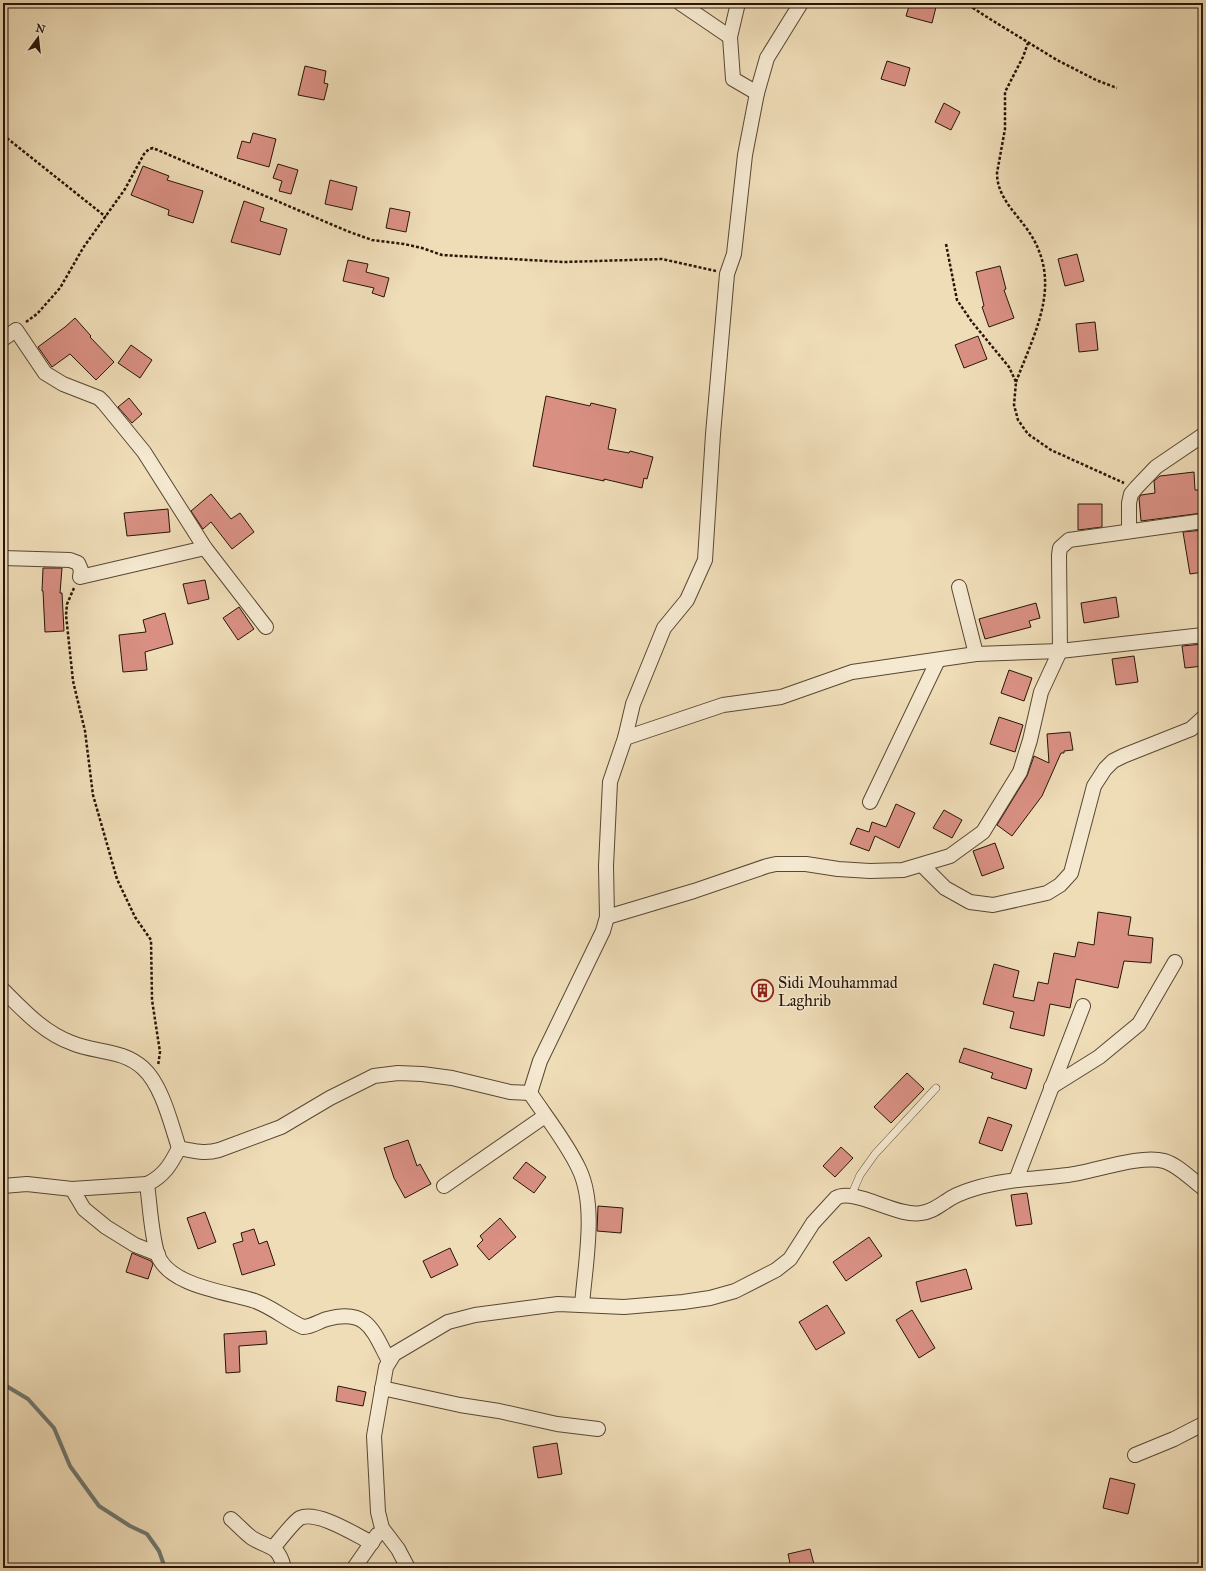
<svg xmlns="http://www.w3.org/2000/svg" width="1206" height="1571" viewBox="0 0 1206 1571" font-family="'IM FELL Great Primer',serif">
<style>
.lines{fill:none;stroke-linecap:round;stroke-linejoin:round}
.stream{stroke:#6e7871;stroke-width:4}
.building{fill:#d99083;stroke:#271506}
.lane-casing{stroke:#594732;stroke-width:8}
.street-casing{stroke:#594732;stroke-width:16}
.path{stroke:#271506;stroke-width:2.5;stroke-dasharray:3 2;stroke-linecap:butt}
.lane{stroke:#f5e9d1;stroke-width:7}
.street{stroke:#f5e9d1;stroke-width:14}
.labels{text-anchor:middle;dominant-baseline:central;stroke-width:3;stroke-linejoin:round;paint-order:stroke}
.poi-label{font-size:16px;fill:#271506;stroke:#f5e9d1;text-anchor:start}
</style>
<rect width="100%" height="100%" fill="#efddb8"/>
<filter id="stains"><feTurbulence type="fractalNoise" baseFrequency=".005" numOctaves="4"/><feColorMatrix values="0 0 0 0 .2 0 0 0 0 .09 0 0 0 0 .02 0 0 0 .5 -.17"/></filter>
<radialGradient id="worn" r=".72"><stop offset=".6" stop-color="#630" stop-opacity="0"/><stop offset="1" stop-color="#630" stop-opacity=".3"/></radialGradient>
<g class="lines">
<!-- stream -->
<path class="stream" d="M3 1384 28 1399 54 1428 70 1466 99 1506 130 1526 147 1534 159 1551 165 1568"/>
</g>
<!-- building -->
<g class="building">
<path d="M910 3H937L932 23 906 16Z"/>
<path d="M887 61 910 68 905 86 881 79Z"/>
<path d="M305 66 326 71 324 83 328 84 324 100 298 95Z"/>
<path d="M944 103 960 112 951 130 935 122Z"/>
<path d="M253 133 276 139 269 167 237 158 242 141 250 143Z"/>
<path d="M278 164 298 170 291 194 279 191 282 181 273 178Z"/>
<path d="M143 166 169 176 167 180 203 191 193 223 168 215 169 210 131 195Z"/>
<path d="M330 180 357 187 352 210 325 204Z"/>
<path d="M244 201 264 208 260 221 287 229 280 255 231 242Z"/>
<path d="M390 208 410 212 406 232 386 228Z"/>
<path d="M1077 254 1084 281 1065 286 1058 259Z"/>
<path d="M348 260 368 264 366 272 389 278 384 297 372 293 374 288 343 281Z"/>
<path d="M1000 266 1006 289 1004 290 1014 318 989 327 982 307 984 306 976 272Z"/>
<path d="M75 318 91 336 90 337 114 362 96 380 70 354 52 367 38 347 65 327Z"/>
<path d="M1095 322 1098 350 1079 352 1076 324Z"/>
<path d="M978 336 987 359 964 368 955 345Z"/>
<path d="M131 345 152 360 140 378 118 363Z"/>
<path d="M546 396 590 406 591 403 616 409 608 449 629 453 630 451 653 457 647 479 644 478 642 488 604 479V481L533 466Z"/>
<path d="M129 398 142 414 132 423 118 407Z"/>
<path d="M1194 472 1195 490H1199L1202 513 1141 521 1139 498 1141 495 1155 493 1154 481 1160 476Z"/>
<path d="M211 494 231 519 240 513 254 532 232 549 211 522 203 529 191 511Z"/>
<path d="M1078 504H1102V527L1078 530Z"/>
<path d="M168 509 170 532 127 536 124 513Z"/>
<path d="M1203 530V572L1190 574 1183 532Z"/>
<path d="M43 568H62L60 593H62L64 631 45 632 43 591H42Z"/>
<path d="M205 580 209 599 188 604 183 584Z"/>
<path d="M1116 597 1119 617 1084 623 1081 603Z"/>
<path d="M1036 603 1040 618 1029 621 1031 627 985 639 979 619Z"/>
<path d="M239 607 254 629 238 640 223 618Z"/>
<path d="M165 613 173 644 145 652 147 670 123 672 119 635 146 632 143 620Z"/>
<path d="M1203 644V666L1185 668 1182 646Z"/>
<path d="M1134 656 1138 682 1116 685 1112 659Z"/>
<path d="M1009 670 1032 678 1024 701 1001 693Z"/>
<path d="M999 717 1023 725 1015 752 990 744Z"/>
<path d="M1070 732 1073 750 1064 751V753H1061L1042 796 1012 836 997 825 1027 776 1034 756 1049 763 1047 734Z"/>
<path d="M896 804 915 813 899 848 875 836 869 851 850 844 857 828 869 832 872 822 886 827Z"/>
<path d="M944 810 962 820 952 838 933 828Z"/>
<path d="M995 843 1004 868 982 876 973 851Z"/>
<path d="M1098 912 1131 917 1128 935 1153 938 1151 963 1124 961 1118 988 1076 979 1070 1008 1050 1004 1044 1036 1010 1028 1014 1012 983 1004 994 964 1019 971 1013 997 1034 1001 1038 982 1048 984 1054 953 1075 957 1078 942 1094 945Z"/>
<path d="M964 1048 1032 1069 1026 1089 991 1078 993 1073 959 1062Z"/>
<path d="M907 1073 924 1089 891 1123 874 1107Z"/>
<path d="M988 1117 1012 1125 1002 1151 979 1143Z"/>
<path d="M408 1140 417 1166 420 1164 431 1184 405 1198 394 1178 384 1148Z"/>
<path d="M841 1147 853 1158 835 1177 823 1166Z"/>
<path d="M526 1162 546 1177 534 1193 513 1178Z"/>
<path d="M1027 1193 1032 1224 1016 1226 1011 1195Z"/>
<path d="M598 1206 623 1208 621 1233 597 1231Z"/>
<path d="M205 1212 216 1242 198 1249 187 1218Z"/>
<path d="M500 1218 516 1237 489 1260 477 1246 483 1240 480 1236Z"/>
<path d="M254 1229 259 1244 267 1241 275 1265 242 1275 233 1244 243 1241 241 1233Z"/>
<path d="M869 1237 882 1256 846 1281 833 1262Z"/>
<path d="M450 1248 458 1265 431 1278 423 1261Z"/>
<path d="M132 1253 151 1261 153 1264 148 1279 126 1272Z"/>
<path d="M966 1269 972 1289 921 1302 916 1282Z"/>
<path d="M827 1305 845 1333 816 1350 799 1322Z"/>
<path d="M912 1310 935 1348 919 1358 896 1320Z"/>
<path d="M266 1331 267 1344 239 1346 240 1372 226 1373 224 1334Z"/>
<path d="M338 1386 366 1392 363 1406 336 1401Z"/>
<path d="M557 1443 562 1474 538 1478 533 1447Z"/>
<path d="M1110 1478 1135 1484 1128 1514 1103 1508Z"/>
<path d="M810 1549 815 1568H791L788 1554Z"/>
</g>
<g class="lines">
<defs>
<path id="lane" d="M851 1196 860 1175 875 1154 936 1088"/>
<g id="street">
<path d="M680 3 730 37"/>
<path d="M738 3 730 37 733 79 757 93"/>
<path d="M3 339 16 330 45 373 63 384 99 398 104 403 144 452 205 548 266 627"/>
<path d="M1129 531V503L1131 494 1136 488 1156 467 1203 435"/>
<path d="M3 558 70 560 78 563 81 570 80 577 205 548"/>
<path d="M959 587 976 654"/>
<path d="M625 738 723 705 781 697 852 672 976 654 1060 651 1203 635"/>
<path d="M870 802 938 660"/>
<path d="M922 865 945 888 970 902 993 905 1047 893 1060 885 1071 873 1094 786 1105 769 1113 761 1123 756 1191 729 1203 718"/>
<path d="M607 917 694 891 767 866 776 864H806L838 869 870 871 903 870 950 856 983 832 1020 772 1030 740 1041 692 1060 651 1059 555 1060 548 1069 540 1203 521"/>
<path d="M3 990C23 1010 44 1033 72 1043 96 1053 122 1049 143 1068 162 1085 171 1124 179 1148 193 1151 205 1154 219 1150L281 1127 330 1098 374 1076 398 1073 422 1074 452 1078 510 1092 530 1093 540 1061 603 931 607 917 606 866 610 782 625 738 633 704 664 628 687 600 705 560 713 434 727 274 734 254 745 155 757 93 767 58 801 3"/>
<path d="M1051 1087 1099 1057 1139 1024 1175 962"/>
<path d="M530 1093C546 1117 567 1143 579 1169 597 1206 585 1265 582 1305"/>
<path d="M1016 1180 1083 1006"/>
<path d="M147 1184C150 1206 151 1231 157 1253 167 1286 227 1292 255 1301 272 1307 287 1320 303 1327 312 1327 319 1321 327 1319 368 1308 373 1331 389 1361"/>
<path d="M3 1186 27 1184 72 1189 147 1184C164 1176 171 1164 179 1148"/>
<path d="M444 1186 545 1116"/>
<path d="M72 1189 84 1209 106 1227 135 1245 158 1254"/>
<path d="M382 1388 460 1405 499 1411 557 1424 598 1429"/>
<path d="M1135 1455 1174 1439 1203 1424"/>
<path d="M231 1519C238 1525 245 1533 252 1538 270 1549 278 1544 284 1568"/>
<path d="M273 1548C279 1541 294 1521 300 1518 317 1510 356 1535 372 1543"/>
<path d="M354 1568 377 1535"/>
<path d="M408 1568 398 1549 382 1528 378 1512 374 1436 386 1367 394 1354 448 1322 475 1315 558 1304 624 1307 683 1302 710 1298 735 1291 776 1270 790 1259 813 1223 836 1198C853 1187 899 1218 921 1213 931 1212 937 1207 945 1202 953 1196 963 1192 973 1189 1004 1179 1036 1179 1068 1175 1093 1172 1141 1154 1164 1161 1178 1165 1191 1179 1203 1188"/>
</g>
</defs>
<!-- lane casing -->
<use href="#lane" class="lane-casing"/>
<!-- street casing -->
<use href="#street" class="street-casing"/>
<!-- path -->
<g class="path">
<path d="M971 3 973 8 990 19 1057 60 1096 80 1117 88"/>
<path d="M3 135 106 217"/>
<path d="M946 244 957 300 972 322 1009 367 1016 382 1014 405 1018 420 1028 434 1051 450 1124 483"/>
<path d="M26 322 37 314 60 288 83 248 125 189 144 154 149 149 153 148 347 231 372 240 404 244 422 248 442 255 564 262 662 259 716 271"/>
<path d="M1016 382C1036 329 1064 281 1027 229 1014 211 997 196 997 173L1005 129V92L1023 57 1028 43"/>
<path d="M74 588 67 604 66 615 73 681 85 731 93 795 117 879 135 917 151 940 152 1000 160 1052 158 1066"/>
</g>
<!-- lane -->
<use href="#lane" class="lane"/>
<!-- street -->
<use href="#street" class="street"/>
</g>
<!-- icons -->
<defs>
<symbol id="building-ring" viewBox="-11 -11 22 22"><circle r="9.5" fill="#f5e9d1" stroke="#8f2418" stroke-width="1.5"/><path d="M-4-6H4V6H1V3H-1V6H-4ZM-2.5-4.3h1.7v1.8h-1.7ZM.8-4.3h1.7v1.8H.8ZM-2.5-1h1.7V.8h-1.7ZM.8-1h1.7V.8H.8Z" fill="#8f2418"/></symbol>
</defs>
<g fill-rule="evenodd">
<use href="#building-ring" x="750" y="978" width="25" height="25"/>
</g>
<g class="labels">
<!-- poi labels -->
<g class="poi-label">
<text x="778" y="982">Sidi Mouhammad<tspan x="778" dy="18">Laghrib</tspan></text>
</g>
</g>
<!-- margin -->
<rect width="1206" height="1571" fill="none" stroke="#efddb8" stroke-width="16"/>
<rect x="4" y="4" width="1198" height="1563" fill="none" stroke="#271506" stroke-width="2"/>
<rect x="8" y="8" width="1190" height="1555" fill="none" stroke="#271506"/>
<!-- north arrow -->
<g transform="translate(38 38) rotate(15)" stroke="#f5e9d1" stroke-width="3" paint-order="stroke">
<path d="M0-3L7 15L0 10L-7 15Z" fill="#271506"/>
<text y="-6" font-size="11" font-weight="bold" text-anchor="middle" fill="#271506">N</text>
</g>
<rect width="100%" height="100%" filter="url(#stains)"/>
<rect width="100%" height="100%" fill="url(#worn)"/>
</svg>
